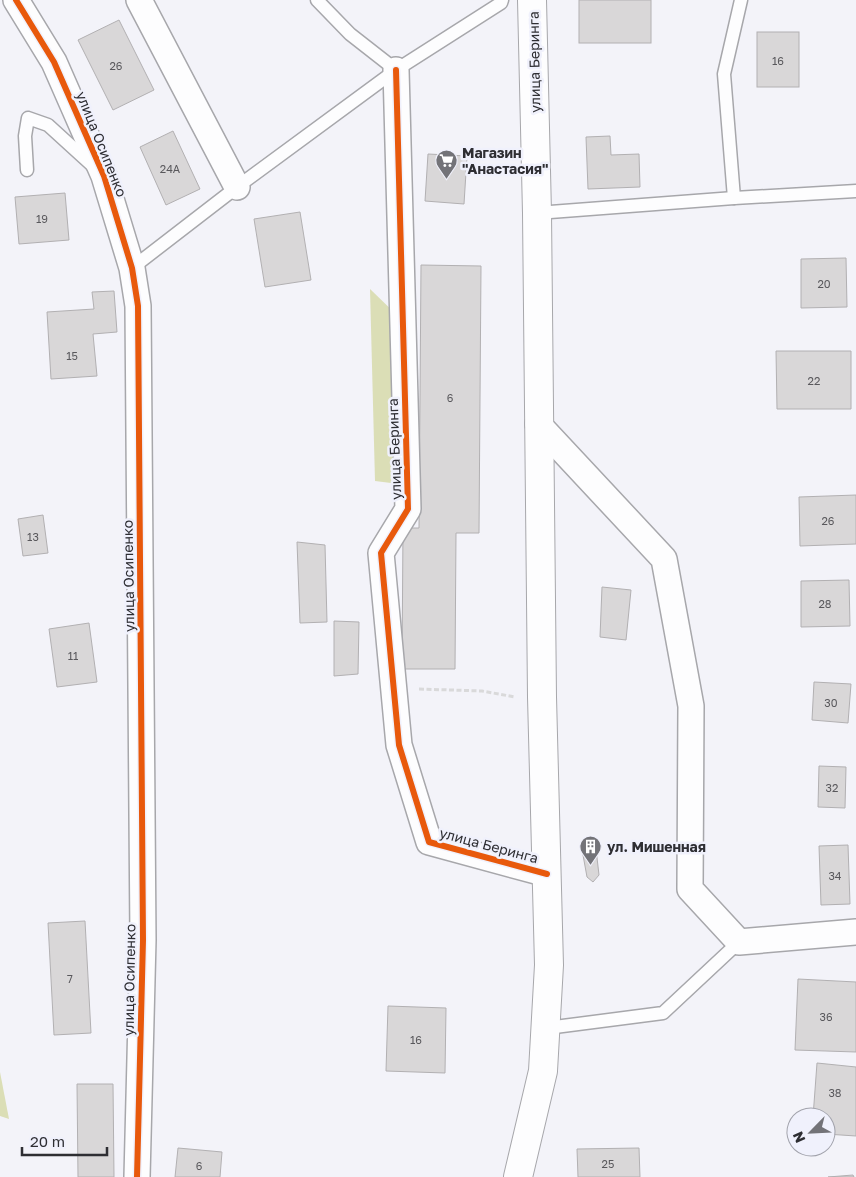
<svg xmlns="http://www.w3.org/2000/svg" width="856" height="1177" viewBox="0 0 856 1177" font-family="'Golos Text',sans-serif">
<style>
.green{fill:#dbdeb6}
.building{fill:#d9d7d8;stroke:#b2b0b2}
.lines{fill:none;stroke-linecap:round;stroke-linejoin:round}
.lane-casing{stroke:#a7a7ab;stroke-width:15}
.street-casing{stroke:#a7a7ab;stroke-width:28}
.secondary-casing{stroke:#a7a7ab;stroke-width:30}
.path{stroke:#d9d9da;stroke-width:3;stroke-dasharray:5 2.5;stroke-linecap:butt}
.lane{stroke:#fdfdfe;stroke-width:12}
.street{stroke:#fdfdfe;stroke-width:25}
.secondary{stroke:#fdfdfe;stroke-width:28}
.cycleway-casing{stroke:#f0f1fc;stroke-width:9}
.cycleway{stroke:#e8590c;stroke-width:6}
.labels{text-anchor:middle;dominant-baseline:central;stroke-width:5;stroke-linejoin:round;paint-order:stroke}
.number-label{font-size:11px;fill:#59585c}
.street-label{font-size:14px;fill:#2e2e33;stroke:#f0f1fc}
.poi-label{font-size:14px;font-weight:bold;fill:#2e2e33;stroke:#f0f1fc;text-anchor:start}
</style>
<rect width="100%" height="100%" fill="#f3f3f9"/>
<!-- green -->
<g class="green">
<path d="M370 289 403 321 407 485 375 481Z"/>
<path d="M0 1072 9 1119 0 1116Z"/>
</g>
<!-- building -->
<g class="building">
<rect x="579" y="0" width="72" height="43"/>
<path d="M119 20 154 90 113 110 78 40Z"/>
<rect x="757" y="32" width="42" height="55"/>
<path d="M173 131 200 189 166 205 140 147Z"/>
<path d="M610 136 611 155 639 154 640 187 588 189 586 137Z"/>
<path d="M428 154 467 156 464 204 425 201Z"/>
<path d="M65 193 69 240 19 244 15 197Z"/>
<path d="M300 212 311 280 265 287 254 219Z"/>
<path d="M846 258 847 307 801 308V259Z"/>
<path d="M421 265 481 266 479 533H456L455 669H402L403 528H419Z"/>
<path d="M114 291 117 332 93 334 97 376 51 379 47 312 94 309 92 292Z"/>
<path d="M776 351H851V409H777Z"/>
<path d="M856 495V544L800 546 799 497Z"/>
<path d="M43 515 48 553 23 556 18 519Z"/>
<path d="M297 542 325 545 327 622 300 623Z"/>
<path d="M849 580 850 626 801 627V581Z"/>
<path d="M602 587 631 590 626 640 600 637Z"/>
<path d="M334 621 359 622 358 674 334 676Z"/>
<path d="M89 623 97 682 57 687 49 629Z"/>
<path d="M814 682 851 684 848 723 812 720Z"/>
<path d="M819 766 846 767 845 808 818 807Z"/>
<path d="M588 842 596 849 599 875 593 882 587 877 583 855Z"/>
<path d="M848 845 850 904 821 905 819 846Z"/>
<path d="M85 921 91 1033 54 1035 48 923Z"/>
<path d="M798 979 856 982V1052L795 1050Z"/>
<path d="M388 1006 446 1008 445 1073 386 1071Z"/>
<path d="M817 1063 856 1067V1136L826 1134V1117H813Z"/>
<path d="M77 1084H113L114 1177H78Z"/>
<path d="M178 1148 222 1152 220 1177H175Z"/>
<path d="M639 1148 640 1177H578L577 1149Z"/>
<path d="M853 1175 854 1177H828Z"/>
</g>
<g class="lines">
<defs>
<g id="lane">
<path d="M317 0 350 34 396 70"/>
<path d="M27 170 25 136 28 118 48 125 93 166"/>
<path d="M734 198 724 74 741 0"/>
<path d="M537 213 734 198 856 191"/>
<path d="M132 268 237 187 396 70 501 3 502 0"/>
<path d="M547 1028 663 1013 739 942"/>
</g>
<g id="street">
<path d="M16 0 54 62 104 176 132 268 138 306 143 940 137 1177"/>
<path d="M139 0 237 187"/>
<path d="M396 70 408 509 381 553 399 745 429 842 547 874"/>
<path d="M538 424 664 559 691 706 690 889 739 942 856 932"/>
</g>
<path id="secondary" d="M518 1177 543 1071 549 965 542 697 537 213 532 0"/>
</defs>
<!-- lane casing -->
<use href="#lane" class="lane-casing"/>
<!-- street casing -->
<use href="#street" class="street-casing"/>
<!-- secondary casing -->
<use href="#secondary" class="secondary-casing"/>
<!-- path -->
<path class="path" d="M419 689 482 691 515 697"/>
<!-- lane -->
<use href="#lane" class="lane"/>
<!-- street -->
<use href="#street" class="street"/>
<!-- secondary -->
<use href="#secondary" class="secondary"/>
<defs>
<g id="cycleway">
<path d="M16 0 54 62 104 176 132 268 138 306 143 940 137 1177"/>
<path d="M396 70 408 509 381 553 399 745 429 842 547 874"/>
</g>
</defs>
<!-- cycleway casing -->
<use href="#cycleway" class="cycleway-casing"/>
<!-- cycleway -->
<use href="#cycleway" class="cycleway"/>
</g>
<!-- icons -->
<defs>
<symbol id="supermarket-pin" viewBox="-11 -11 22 30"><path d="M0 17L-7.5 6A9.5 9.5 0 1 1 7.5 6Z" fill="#737378" stroke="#f0f1fc"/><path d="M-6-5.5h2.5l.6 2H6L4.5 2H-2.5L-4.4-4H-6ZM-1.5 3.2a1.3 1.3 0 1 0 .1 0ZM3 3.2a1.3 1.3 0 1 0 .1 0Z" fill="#fff"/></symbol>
<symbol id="building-pin" viewBox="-11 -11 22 30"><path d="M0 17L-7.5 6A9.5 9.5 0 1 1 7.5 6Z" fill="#737378" stroke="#f0f1fc"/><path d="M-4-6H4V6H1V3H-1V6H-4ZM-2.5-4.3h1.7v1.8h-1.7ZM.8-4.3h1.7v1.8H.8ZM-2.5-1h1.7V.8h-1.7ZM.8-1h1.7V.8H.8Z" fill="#fff"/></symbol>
</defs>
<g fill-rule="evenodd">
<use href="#supermarket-pin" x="434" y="148" width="25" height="34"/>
<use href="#building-pin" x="578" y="834" width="25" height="34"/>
</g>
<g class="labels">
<!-- number labels -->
<g class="number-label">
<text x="778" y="60">16</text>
<text x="116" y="65">26</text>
<text x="170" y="168">24А</text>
<text x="42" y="218">19</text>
<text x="824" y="283">20</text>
<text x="72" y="355">15</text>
<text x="814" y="380">22</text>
<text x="450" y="397">6</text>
<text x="828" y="520">26</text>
<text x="33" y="536">13</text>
<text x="825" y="603">28</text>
<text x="73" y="655">11</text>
<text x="831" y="702">30</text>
<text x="832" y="787">32</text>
<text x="835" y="875">34</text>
<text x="70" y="978">7</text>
<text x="826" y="1016">36</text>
<text x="416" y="1039">16</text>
<text x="835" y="1092">38</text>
<text x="608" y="1163">25</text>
<text x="199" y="1165">6</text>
</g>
<!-- street labels -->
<g class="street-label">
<text transform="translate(534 62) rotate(-91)">улица Беринга</text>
<text transform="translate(102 144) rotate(68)">улица Осипенко</text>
<text transform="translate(394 449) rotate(-92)">улица Беринга</text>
<text transform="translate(128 576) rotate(-91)">улица Осипенко</text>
<text transform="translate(489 845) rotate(15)">улица Беринга</text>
<text transform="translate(129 980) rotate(-89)">улица Осипенко</text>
</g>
<!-- poi labels -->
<g class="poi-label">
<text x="462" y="152">Магазин<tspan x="462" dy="16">"Анастасия"</tspan></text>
<text x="607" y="846">ул. Мишенная</text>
</g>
</g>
<!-- north arrow -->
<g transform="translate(811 1132) rotate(246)"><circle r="24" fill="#f0f1fc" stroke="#a2a3ac"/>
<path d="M0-4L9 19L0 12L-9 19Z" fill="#737378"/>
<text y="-8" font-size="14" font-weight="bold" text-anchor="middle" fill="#2e2e33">N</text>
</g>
<!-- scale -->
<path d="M22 1147v8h85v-8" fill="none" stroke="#2e2e33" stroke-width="2.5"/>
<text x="30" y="1147" font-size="15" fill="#2e2e33" stroke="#f0f1fc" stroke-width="4" paint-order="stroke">20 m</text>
</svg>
